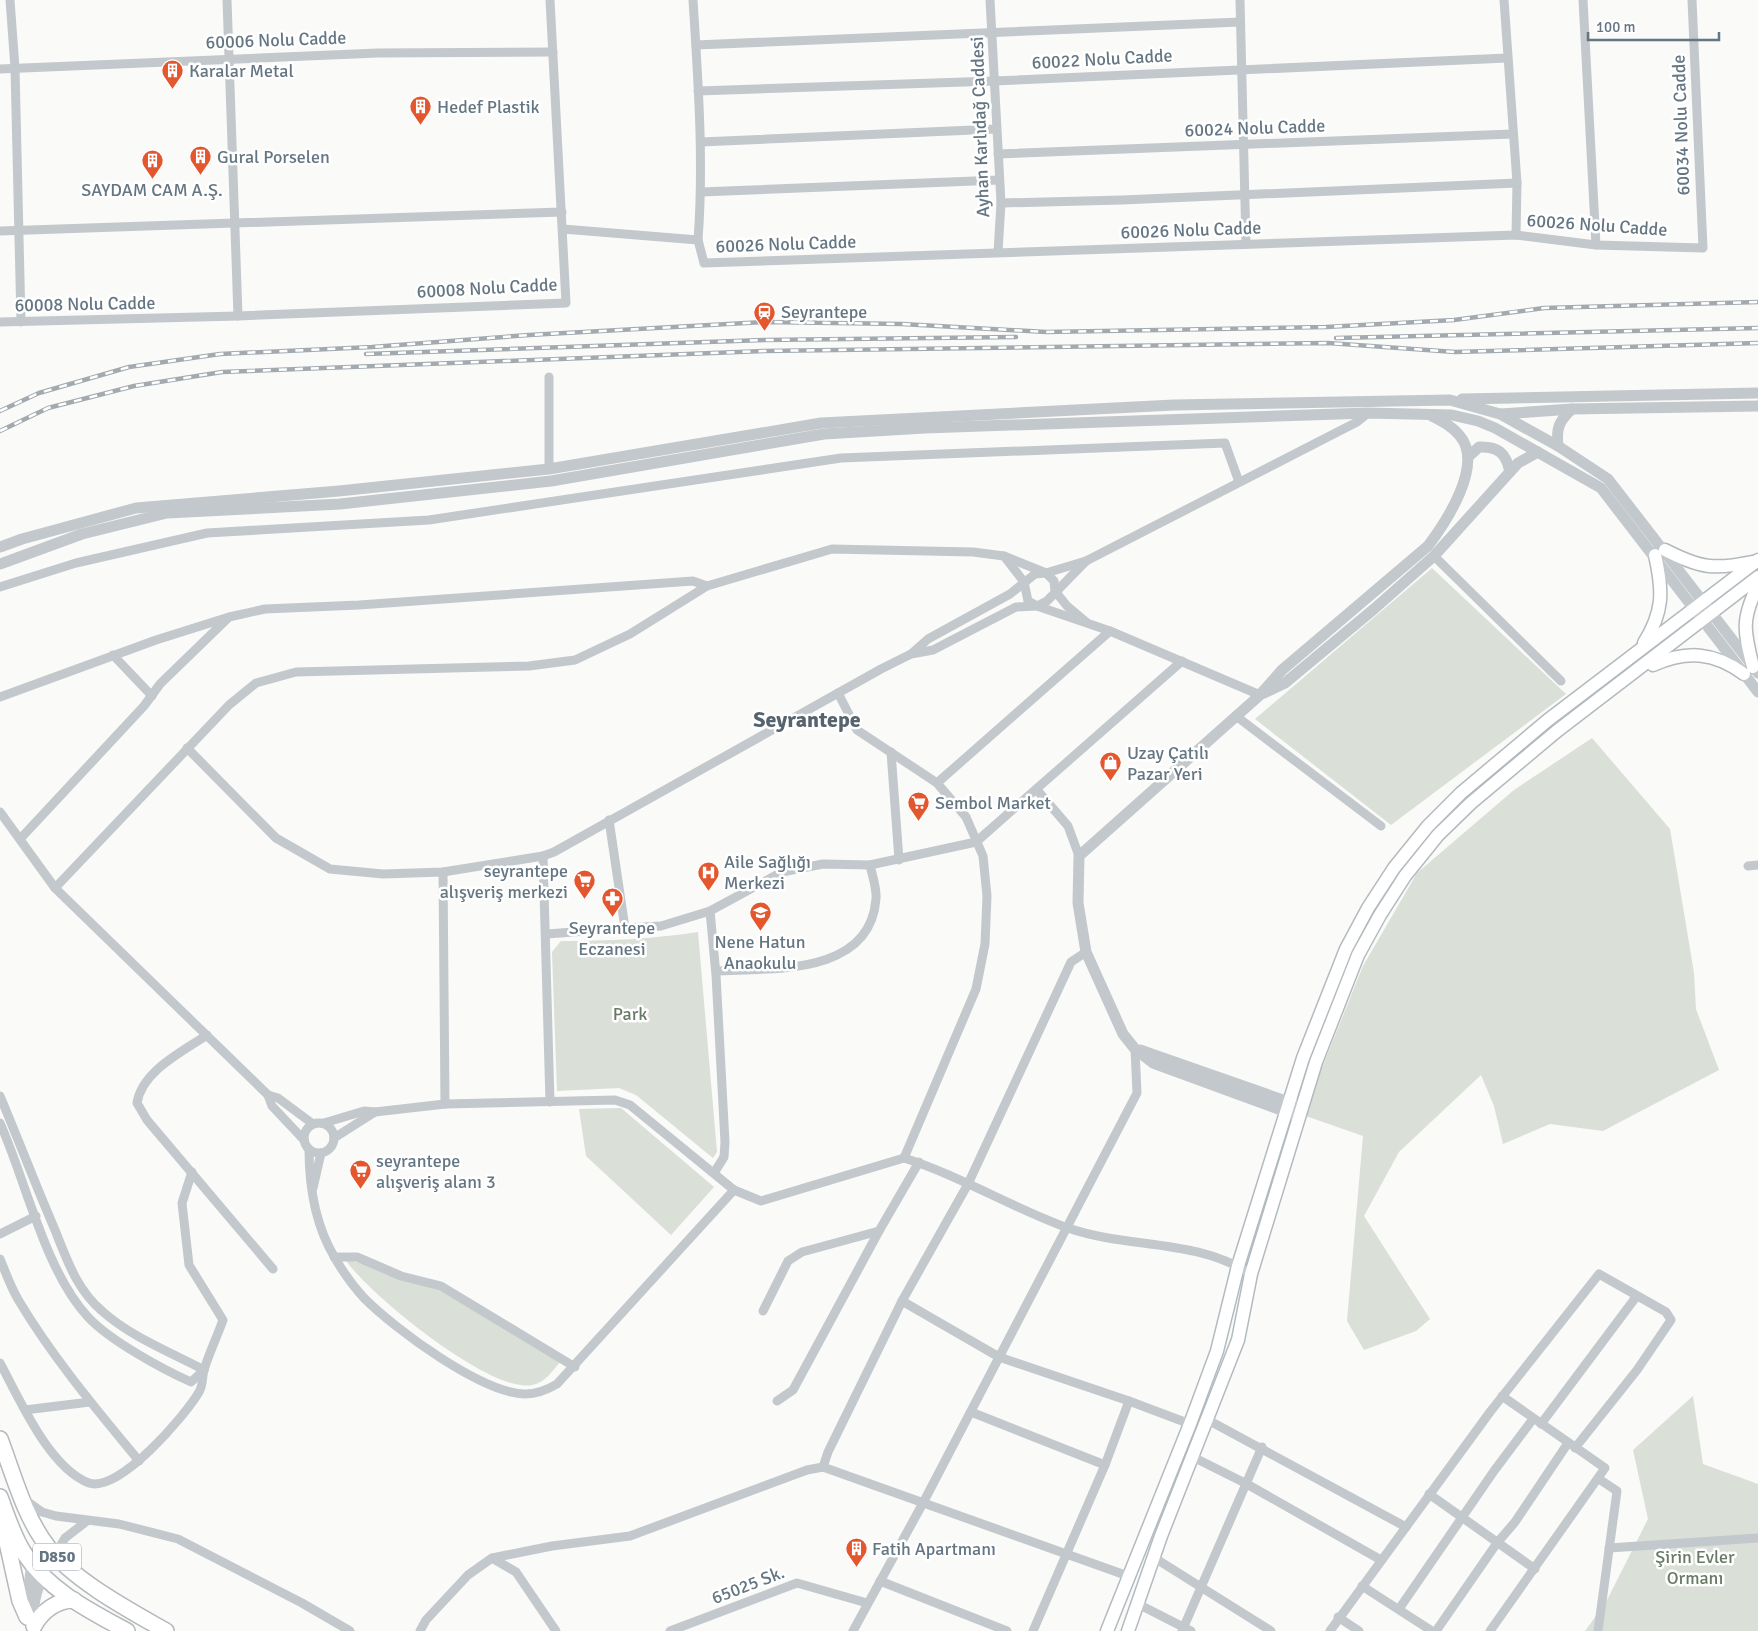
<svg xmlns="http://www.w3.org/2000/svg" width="1758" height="1631" viewBox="0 0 1758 1631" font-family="Signika,sans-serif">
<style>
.green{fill:#dadfd7}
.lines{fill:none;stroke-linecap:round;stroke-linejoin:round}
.secondary-casing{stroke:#b3babf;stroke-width:15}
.trunk-casing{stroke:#b4b9bd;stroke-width:18}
.minor{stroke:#c3c8cc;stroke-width:9}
.tertiary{stroke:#c3c8cc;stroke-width:11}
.secondary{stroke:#fff;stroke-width:12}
.trunk{stroke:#fff;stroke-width:15}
.rail-casing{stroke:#a2aab0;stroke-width:4.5}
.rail{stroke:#fff;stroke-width:2.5;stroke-dasharray:8;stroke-linecap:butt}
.labels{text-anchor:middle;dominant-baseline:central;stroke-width:5;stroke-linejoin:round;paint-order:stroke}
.shield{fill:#fff;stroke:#939fa8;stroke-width:1}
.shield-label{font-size:16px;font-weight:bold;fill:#657683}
.street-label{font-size:18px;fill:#657683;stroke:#fff}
.poi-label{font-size:18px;fill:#657683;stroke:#fff;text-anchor:start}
.park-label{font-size:18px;fill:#687a64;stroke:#fff}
.district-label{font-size:22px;font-weight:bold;fill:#57646e;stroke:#fff}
</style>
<rect width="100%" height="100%" fill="#fafaf8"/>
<!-- green -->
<g class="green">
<path d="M1432 568 1566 694 1391 825 1255 719Z"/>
<path d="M1592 738 1670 829 1694 973 1696 1009 1719 1070 1603 1131 1550 1124 1503 1144 1494 1106 1481 1075 1399 1152 1364 1216 1430 1319 1416 1331 1364 1350 1347 1321 1363 1136 1303 1115 1363 966 1417 873 1514 790Z"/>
<path d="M698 932 717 1152 713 1158 636 1095 619 1088 557 1091 552 952 561 941C607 941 653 939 698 932Z"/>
<path d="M621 1108 714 1187 671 1235 586 1156 579 1109Z"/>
<path d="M345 1259 439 1285 561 1361C553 1370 545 1383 532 1385 491 1394 367 1293 345 1259Z"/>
<path d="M1693 1396 1703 1464 1758 1484V1631H1585L1606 1602 1648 1519 1633 1450Z"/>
</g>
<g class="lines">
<defs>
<g id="secondary">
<path d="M1665 550C1700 568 1714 570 1752 562"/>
<path d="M1644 643C1664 611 1663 591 1655 555"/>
<path d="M1653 665C1687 650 1714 652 1744 674"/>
<path d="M1753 667C1744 631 1741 620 1758 585"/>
<path d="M1107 1631 1190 1424 1217 1351 1238 1266 1303 1058 1346 949 1368 908 1394 868 1428 826 1461 793 1548 720 1758 560"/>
<path d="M1128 1631 1161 1536 1238 1340 1251 1274 1316 1062 1358 955 1380 915 1405 876 1438 835 1471 803 1557 731 1758 577"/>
</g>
<g id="trunk">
<path d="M0 1439C14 1476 24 1516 48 1547 73 1580 129 1610 166 1631"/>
<path d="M0 1497C7 1516 13 1536 24 1553 48 1590 90 1611 127 1631"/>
<path d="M2 1520 20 1601 27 1617"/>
<path d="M34 1626C42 1611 57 1600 74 1600"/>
</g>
</defs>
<!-- secondary casing -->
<use href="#secondary" class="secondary-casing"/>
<!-- trunk casing -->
<use href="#trunk" class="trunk-casing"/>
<!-- minor -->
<g class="minor">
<path d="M10 0 15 68 21 322"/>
<path d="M227 0 238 316"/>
<path d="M990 0 1001 203 998 252"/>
<path d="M1240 0 1246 244"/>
<path d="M1504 0 1517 183 1516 235"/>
<path d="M1583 0 1596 245"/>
<path d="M696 45 1240 22"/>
<path d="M0 69 378 53 553 52"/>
<path d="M698 91 994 81 1507 58"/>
<path d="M701 142 996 129"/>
<path d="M998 154 1512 134"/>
<path d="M701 192 999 180"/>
<path d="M1001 203 1122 200 1517 183"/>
<path d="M563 229 698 240C704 160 698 80 693 0"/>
<path d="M0 231 562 212"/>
<path d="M698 240 704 263 1516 235 1596 245 1703 248 1692 0"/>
<path d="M0 322 238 316 566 303 550 0"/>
<path d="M549 469V377"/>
<path d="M1004 556 1024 582 1028 601 1037 606 1110 631 1260 695"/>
<path d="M1434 556 1561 681"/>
<path d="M0 587 76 563 207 533 429 520 841 458 1225 443 1239 482"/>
<path d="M911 654 928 639 1010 594 1035 574 1046 573 1086 561 1357 422 1368 413"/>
<path d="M113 655 152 696"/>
<path d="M0 697 156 640 229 617 265 609 359 605 693 581 707 586"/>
<path d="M1236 716 1381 826"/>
<path d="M187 748 276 838 330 869 383 874 443 872 543 856"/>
<path d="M891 752 899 860"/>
<path d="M937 783 1110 631"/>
<path d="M1037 790 1068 826 1079 856"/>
<path d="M0 812 55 888 268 1095 272 1106 304 1140"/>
<path d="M609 820 625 928 661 926 710 911 782 872 823 864 870 865 976 842 1182 661"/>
<path d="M21 838 144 706 160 684 228 618"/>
<path d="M1748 866 1758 865"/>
<path d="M443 872 445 1104"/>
<path d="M55 888 229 705 256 683 296 672 529 666 575 660 630 634 707 586 832 549 973 552 1004 556 1046 573 1054 581 1055 591 1067 606 1086 622"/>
<path d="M710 911 716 975 725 1142 724 1157 714 1173"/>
<path d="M547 934 625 928"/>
<path d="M716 971C772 968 870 976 876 899 877 888 872 875 870 865"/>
<path d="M207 1035C182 1052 142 1071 137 1103L147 1120 273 1269"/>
<path d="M268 1095 278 1098 313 1124"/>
<path d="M0 1096C19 1141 36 1186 55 1230 67 1260 77 1290 102 1311 131 1337 170 1352 204 1370"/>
<path d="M550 1102 543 856 554 852 881 669 911 654 933 650 1016 607 1037 606 1047 601 1086 561"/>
<circle cx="319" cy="1138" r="15"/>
<path d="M0 1123C26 1181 45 1271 88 1317 109 1340 162 1369 191 1382L204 1370"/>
<path d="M334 1138 375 1112"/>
<path d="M309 1149C309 1186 315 1225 335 1258 343 1272 353 1286 364 1298 395 1329 481 1393 525 1394 537 1394 547 1390 557 1384L734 1190 630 1105 615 1100 445 1104 375 1112 364 1111 324 1123"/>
<path d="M904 1158C961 1176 1012 1208 1068 1228 1129 1249 1194 1238 1251 1274"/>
<path d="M313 1188 321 1153"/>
<path d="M734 1190 761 1201 904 1158 976 989 985 944 987 896 983 856 966 817 937 783 857 730 838 693"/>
<path d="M0 1234 36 1216"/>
<path d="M334 1257H357L401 1276 441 1286 575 1367"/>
<path d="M0 1259C6 1273 11 1288 19 1301 53 1358 97 1410 139 1461"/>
<path d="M902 1301 999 1357 1129 1401 1190 1424"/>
<path d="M763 1311 788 1261 802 1252 879 1231"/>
<path d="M0 1363C19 1398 49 1468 89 1483 119 1493 185 1416 199 1392 203 1386 202 1377 204 1370 209 1353 217 1337 223 1320L189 1265 182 1203 192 1172"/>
<path d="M777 1401 793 1390 879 1231 919 1162"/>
<path d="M25 1410 90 1402"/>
<path d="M971 1412 1105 1465"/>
<path d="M1208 1420 1406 1527"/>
<path d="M1541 1424 1636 1297"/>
<path d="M1193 1457 1245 1483 1381 1560"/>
<path d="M823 1467 828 1452 902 1301 968 1184 1071 962 1086 952"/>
<path d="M1429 1494 1535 1569"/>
<path d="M25 1500 42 1512 56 1516 119 1524 178 1539 302 1603 350 1631"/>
<path d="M1609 1548 1758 1538"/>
<path d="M55 1555 65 1538 87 1521"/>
<path d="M1153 1557 1271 1631"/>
<path d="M492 1558 516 1572 556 1631"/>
<path d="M880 1581 1007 1631"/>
<path d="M1362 1586 1432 1631"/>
<path d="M1138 1604 1191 1631"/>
<path d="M1399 1609 1494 1471 1533 1419"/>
<path d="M1338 1617 1359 1631"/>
<path d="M420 1631 426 1620 468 1575 492 1558 552 1546 630 1536 807 1470 823 1467 1128 1576"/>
<path d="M670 1631 797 1583 867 1603"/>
<path d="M853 1631 923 1503 1137 1093 1135 1049"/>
<path d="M1033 1631 1105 1465 1129 1401"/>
<path d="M1182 1631 1262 1447"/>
<path d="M1330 1631 1490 1412 1599 1274 1666 1312 1671 1320 1637 1370 1575 1448"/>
<path d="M1436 1631 1497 1543 1515 1522 1568 1443"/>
<path d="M1490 1631 1605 1468 1502 1396"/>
<path d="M1598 1631 1617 1491 1599 1479"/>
</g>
<!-- tertiary -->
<g class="tertiary">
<path d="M1462 399 1758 393"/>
<path d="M1501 414 1572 409 1758 406"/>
<path d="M1558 446C1556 428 1559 421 1572 409"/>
<path d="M1468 457 1479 447C1498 446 1506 453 1510 472"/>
<path d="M0 547 22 539 136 508 339 491 549 469 821 423 1174 405 1450 400 1500 414 1558 446 1608 479 1758 673"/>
<path d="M0 564 82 534 167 513 340 504 551 481 824 434 925 428 1368 413 1452 415 1478 421 1495 428 1601 488 1758 692"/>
<path d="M1264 693 1285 683 1374 609 1434 556 1518 463 1538 452"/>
<path d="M1140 1050 1303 1107"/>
<path d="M1295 1115 1153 1063 1135 1049 1123 1034 1086 952 1078 903 1079 856 1260 695 1282 670 1428 546C1446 522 1484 465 1460 436 1452 426 1442 421 1432 416"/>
<path d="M26 1609 31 1571 48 1547"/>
<path d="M35 1627C29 1601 41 1576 55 1555"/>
</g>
<!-- secondary -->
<use href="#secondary" class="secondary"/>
<!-- trunk -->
<use href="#trunk" class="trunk"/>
<defs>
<g id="rail">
<path d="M1336 338 1758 328"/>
<path d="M366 354 764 340 1016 337"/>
<path d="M0 411 39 393 129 367 220 354 372 347 529 335 766 322 902 324 1046 332 1326 327 1454 320 1544 308 1758 302"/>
<path d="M0 431 48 408 134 386 222 372 764 351 1328 343 1455 352 1758 343"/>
</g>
</defs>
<!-- rail casing -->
<use href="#rail" class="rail-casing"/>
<!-- rail -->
<use href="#rail" class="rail"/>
</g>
<!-- icons -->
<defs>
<symbol id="building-pin" viewBox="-11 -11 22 30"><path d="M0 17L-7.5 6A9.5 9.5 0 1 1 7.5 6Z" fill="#e4572e" stroke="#fff"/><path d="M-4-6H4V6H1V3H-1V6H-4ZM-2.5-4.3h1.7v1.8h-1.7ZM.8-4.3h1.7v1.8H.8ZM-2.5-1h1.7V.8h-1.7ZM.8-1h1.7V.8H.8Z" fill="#fff"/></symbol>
<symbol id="station-pin" viewBox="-11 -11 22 30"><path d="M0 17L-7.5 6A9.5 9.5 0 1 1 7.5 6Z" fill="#e4572e" stroke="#fff"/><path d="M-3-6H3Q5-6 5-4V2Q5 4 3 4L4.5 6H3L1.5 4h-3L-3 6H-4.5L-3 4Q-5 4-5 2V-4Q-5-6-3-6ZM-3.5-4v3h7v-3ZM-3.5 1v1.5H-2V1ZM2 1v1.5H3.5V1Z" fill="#fff"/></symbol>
<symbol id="shop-pin" viewBox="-11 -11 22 30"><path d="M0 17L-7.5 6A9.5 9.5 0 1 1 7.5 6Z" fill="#e4572e" stroke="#fff"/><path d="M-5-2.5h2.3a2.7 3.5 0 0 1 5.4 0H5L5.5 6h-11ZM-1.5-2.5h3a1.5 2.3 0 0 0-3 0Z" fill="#fff"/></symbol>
<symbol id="supermarket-pin" viewBox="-11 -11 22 30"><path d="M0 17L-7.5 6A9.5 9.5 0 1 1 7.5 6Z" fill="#e4572e" stroke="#fff"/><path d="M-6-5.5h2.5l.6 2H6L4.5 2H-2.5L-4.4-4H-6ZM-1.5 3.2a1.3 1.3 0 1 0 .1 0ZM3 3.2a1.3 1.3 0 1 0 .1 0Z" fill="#fff"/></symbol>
<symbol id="hospital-pin" viewBox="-11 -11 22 30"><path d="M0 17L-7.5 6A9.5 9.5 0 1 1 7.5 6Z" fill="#e4572e" stroke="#fff"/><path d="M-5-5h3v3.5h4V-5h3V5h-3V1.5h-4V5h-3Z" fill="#fff"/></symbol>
<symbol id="pharmacy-pin" viewBox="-11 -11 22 30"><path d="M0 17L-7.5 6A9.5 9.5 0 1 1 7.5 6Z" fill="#e4572e" stroke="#fff"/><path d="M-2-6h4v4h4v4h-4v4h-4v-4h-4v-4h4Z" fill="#fff"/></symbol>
<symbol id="school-pin" viewBox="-11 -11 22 30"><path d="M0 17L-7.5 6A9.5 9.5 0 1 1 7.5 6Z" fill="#e4572e" stroke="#fff"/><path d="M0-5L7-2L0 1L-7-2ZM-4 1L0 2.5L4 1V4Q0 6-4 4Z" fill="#fff"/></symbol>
</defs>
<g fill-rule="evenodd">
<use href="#building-pin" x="160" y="58" width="25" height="34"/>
<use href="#building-pin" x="408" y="94" width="25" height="34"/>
<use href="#building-pin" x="188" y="144" width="25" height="34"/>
<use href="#building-pin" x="140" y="148" width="25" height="34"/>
<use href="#station-pin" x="752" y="300" width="25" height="34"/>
<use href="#shop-pin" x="1098" y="750" width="25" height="34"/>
<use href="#supermarket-pin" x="906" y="790" width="25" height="34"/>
<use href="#hospital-pin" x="696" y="860" width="25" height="34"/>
<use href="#supermarket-pin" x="572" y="868" width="25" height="34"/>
<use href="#pharmacy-pin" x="600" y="886" width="25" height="34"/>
<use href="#school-pin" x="748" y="900" width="25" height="34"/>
<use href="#supermarket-pin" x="348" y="1158" width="25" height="34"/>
<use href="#building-pin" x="844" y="1536" width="25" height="34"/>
</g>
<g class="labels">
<!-- shield labels -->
<rect class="shield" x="33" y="1543.5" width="48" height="27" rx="4"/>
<g class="shield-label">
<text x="57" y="1557">D850</text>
</g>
<!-- street labels -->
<g class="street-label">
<text transform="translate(276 40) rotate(-2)">60006 Nolu Cadde</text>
<text transform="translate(1102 59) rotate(-3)">60022 Nolu Cadde</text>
<text transform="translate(1681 125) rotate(-92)">60034 Nolu Cadde</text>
<text transform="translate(980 127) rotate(-92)">Ayhan Karlıdağ Caddesi</text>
<text transform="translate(1255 128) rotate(-2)">60024 Nolu Cadde</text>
<text transform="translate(1597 225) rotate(4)">60026 Nolu Cadde</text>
<text transform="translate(1191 230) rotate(-2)">60026 Nolu Cadde</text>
<text transform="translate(786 244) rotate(-2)">60026 Nolu Cadde</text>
<text transform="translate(487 288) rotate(-3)">60008 Nolu Cadde</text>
<text transform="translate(85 304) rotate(-1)">60008 Nolu Cadde</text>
<text transform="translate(748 1585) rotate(-21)">65025 Sk.</text>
</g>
<!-- poi labels -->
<g class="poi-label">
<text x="189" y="71">Karalar Metal</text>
<text x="437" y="107">Hedef Plastik</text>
<text x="217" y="157">Gural Porselen</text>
<text x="152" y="190" text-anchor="middle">SAYDAM CAM A.Ş.</text>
<text x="781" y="312">Seyrantepe</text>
<text x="1127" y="753">Uzay Çatılı<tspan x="1127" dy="21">Pazar Yeri</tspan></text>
<text x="935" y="803">Sembol Market</text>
<text x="724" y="862">Aile Sağlığı<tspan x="724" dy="21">Merkezi</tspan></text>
<text x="568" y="871" text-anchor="end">seyrantepe<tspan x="568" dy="21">alışveriş merkezi</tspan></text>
<text x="612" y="928" text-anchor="middle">Seyrantepe<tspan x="612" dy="21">Eczanesi</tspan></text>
<text x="760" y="942" text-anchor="middle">Nene Hatun<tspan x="760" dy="21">Anaokulu</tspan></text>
<text x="376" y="1161">seyrantepe<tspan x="376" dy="21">alışveriş alanı 3</tspan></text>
<text x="872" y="1549">Fatih Apartmanı</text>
</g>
<!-- park labels -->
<g class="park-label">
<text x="630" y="1014">Park</text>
<text x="1695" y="1557">Şirin Evler<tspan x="1695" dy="21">Ormanı</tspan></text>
</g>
<!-- district labels -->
<g class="district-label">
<text x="807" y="719">Seyrantepe</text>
</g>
</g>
<!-- scale -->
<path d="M1588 32v8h131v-8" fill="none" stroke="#657683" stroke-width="2.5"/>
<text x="1596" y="32" font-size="15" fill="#657683" stroke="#ffffff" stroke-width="4" paint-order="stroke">100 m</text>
</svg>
